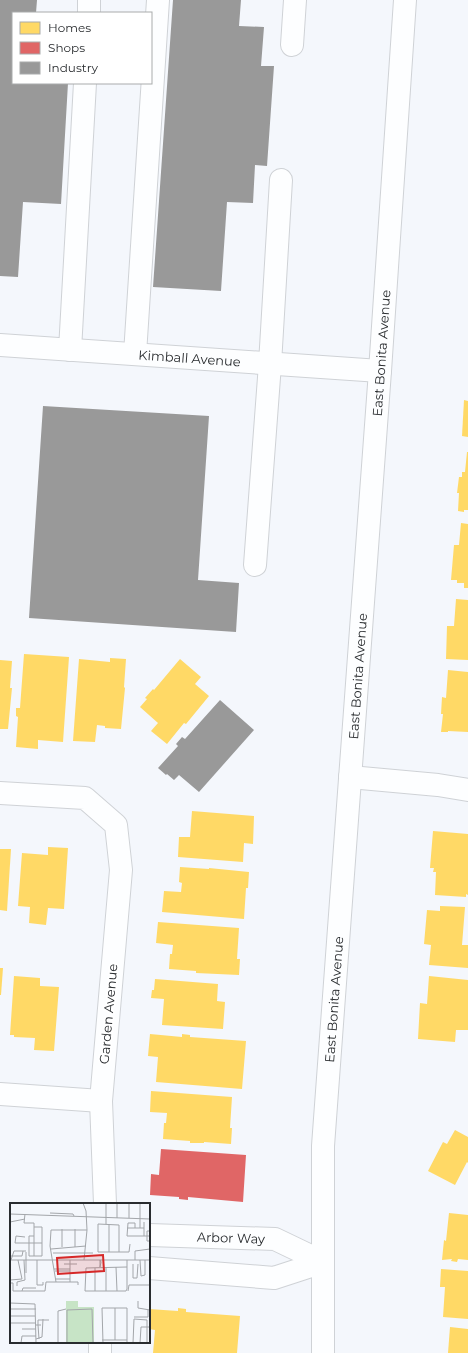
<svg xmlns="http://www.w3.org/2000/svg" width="468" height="1353" viewBox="0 0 468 1353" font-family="Montserrat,sans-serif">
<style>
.homes{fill:#ffd966}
.shops{fill:#e06666}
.industry{fill:#999}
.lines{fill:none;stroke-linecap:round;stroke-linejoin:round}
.minor-casing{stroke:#cfd2d6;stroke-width:24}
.major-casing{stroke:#cfd2d6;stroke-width:24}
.minor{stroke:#fdfeff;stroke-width:22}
.major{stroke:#fdfeff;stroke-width:22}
.labels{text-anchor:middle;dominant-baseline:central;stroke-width:4;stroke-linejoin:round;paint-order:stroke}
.street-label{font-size:13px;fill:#292c2f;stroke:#fff}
.inset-road{fill:none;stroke:#a3a6aa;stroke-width:1}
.view{fill:#d62828;fill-opacity:0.15;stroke:#d62828;stroke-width:2}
.inset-edge{fill:none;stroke:#292c2f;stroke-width:2}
</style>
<rect width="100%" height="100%" fill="#f4f7fc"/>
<!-- homes -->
<g class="homes">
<path d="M464 400 468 401V437L462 436Z"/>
<path d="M467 452H468V510H464V512L458 511 459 493H457L459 477H462V472H465Z"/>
<path d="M461 523 468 524V588H464V583H457V580H451L454 545H459Z"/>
<path d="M456 599 468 600V660L446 659 447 626H454Z"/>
<path d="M24 654 69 657 63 742 38 740V749L16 747 18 717 16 716V708H20Z"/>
<path d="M110 658 126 659 124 687 125 688 121 729 105 728V726L97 725 95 742 73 741 79 659 110 662Z"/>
<path d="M180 659 201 677 195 684 209 696 186 724 184 723 167 744 151 731 158 723 140 707 147 699 145 698 153 689 154 690Z"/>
<path d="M0 660 12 661 10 688H12L8 729H0Z"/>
<path d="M448 670 468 672V732L448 731V732H441L443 714H441L442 697 446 698Z"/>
<path d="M192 811 254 816 253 844 244 843 243 862 178 857 179 837H190Z"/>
<path d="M433 831 468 834V895L466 894V897L435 895 436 872H433L434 868H430Z"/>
<path d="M48 847 68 848 64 909 48 908 46 925 29 923 30 907 18 906 22 853 48 855Z"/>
<path d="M0 849H11L7 911 0 910Z"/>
<path d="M180 867 209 869V868L249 872 248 888H246L244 919 162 912 164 891 181 892 182 883 179 882Z"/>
<path d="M440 906 465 907 462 945H468V968L429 965 431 945 424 944 427 910 440 911Z"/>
<path d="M158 922 239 928 237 959H240L239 975 196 973V971L169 969 170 954H172L173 945 156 943Z"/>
<path d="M0 968H3L1 995H0Z"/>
<path d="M14 976 40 978V986L59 987 54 1051 34 1050 35 1038 14 1037V1035H10Z"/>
<path d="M429 976 468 980V1030H456L455 1042 418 1039 420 1003 427 1004Z"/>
<path d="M155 979 218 984 217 1001 225 1002 223 1029 162 1025 164 999 151 998 152 990H154Z"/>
<path d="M150 1034 182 1037V1034L190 1035V1037L246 1041 242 1089 156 1082 158 1057 148 1056Z"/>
<path d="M151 1091 232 1097 230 1128H232L231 1144 204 1142V1143H190V1141L163 1139 164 1123H166L167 1113 150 1112Z"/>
<path d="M455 1130 468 1137V1163L467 1162 455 1185 428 1171 443 1142 447 1144Z"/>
<path d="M449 1213 468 1215V1260L458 1259 457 1262 451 1261 452 1259 442 1260 444 1240 446 1241Z"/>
<path d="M441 1269 468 1271V1319L443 1317 445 1287H440Z"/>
<path d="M178 1308 186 1309V1312L240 1316 237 1353H153L155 1330 149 1329V1309L178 1311Z"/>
<path d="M450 1327 468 1329V1353H448Z"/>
</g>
<!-- shops -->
<path class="shops" d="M161 1149 246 1155 243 1202 188 1197V1200L179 1199V1197L150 1195 151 1174 159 1175Z"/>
<!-- industry -->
<g class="industry">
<path d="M0 0H37L36 13H13V83H68L61 204 23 202 18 277 0 276Z"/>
<path d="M173 0H241L239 26 264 27 261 66H274L267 166 255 165 253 203 227 202 221 291 153 287Z"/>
<path d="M43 406 209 416 198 580 239 583 236 632 29 618Z"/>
<path d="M220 700 254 730 199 792 179 775 174 780 167 774 166 775 158 768 178 746 176 744 182 737 185 739Z"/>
</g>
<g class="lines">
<defs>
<g id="minor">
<path d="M89 13V0"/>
<path d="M292 45 295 0"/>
<path id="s1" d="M0 345 380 371"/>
<path d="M70 350 85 83"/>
<path d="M135 354 158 0"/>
<path d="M255 565 270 364 281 180"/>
<path d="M350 777 438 785 468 790"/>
<path d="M0 793 85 798 116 825 121 870 101 1101 105 1204"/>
<path d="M0 1094 101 1101"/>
<path id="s2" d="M149 1235 275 1239 323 1262 274 1278 149 1268"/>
<path d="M100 1353V1342"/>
</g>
<g id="major">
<path id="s3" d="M323 1353V1146L380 371 405 0"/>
</g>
</defs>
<!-- minor casing -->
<use href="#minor" class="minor-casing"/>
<!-- major casing -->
<use href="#major" class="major-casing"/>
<!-- minor -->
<use href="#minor" class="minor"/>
<!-- major -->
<use href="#major" class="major"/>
</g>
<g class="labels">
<!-- street labels -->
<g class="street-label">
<text stroke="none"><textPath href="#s3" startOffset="1002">East Bonita Avenue</textPath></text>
<text stroke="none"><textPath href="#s1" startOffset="190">Kimball Avenue</textPath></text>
<text stroke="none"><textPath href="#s3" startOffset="678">East Bonita Avenue</textPath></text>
<text stroke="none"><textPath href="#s3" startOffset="354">East Bonita Avenue</textPath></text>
<text transform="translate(108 1014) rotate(-85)">Garden Avenue</text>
<text stroke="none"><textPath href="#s2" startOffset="82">Arbor Way</textPath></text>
</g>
</g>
<!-- overview -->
<g transform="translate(10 1203)">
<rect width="140" height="140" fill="#f4f7fc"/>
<path d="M56 98H68V104H84V140H56Z" fill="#c7e4c6"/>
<path class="inset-road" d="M7 0H29M73 0 76 8 77 27 74 57M96 0V21M107 0V15M119 0V15M130 0V25M40 10 63 11 64 13M0 11 140 16M15 11 14 20H24V33H19M0 19 15 16M117 25H134M125 25V20H118L117 33H140M140 28H137V38H140M19 33V53H32V24H24M24 33V53M134 33V19M15 34 6 33 5 40H32M52 44V26M65 44V26M41 46 76 43M16 49V70M99 49V22M109 49V22L88 21V49H119L120 41M43 50H83M0 53H12L13 48M0 57H140M1 57 4 48H16M27 57V82H33V79M60 57V79M90 57 91 59 90 64ZM117 57V86L116 88H75L76 65 117 64M125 57V48L140 46M130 57 131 73 135 72V57M54 61H67M123 61V75H127L128 61M96 64V88M106 64 107 88M85 65V88M44 66H60M45 68H60M46 76H60M0 77 12 76 8 57M46 79 40 43 41 27H77M0 80H3V88H33M7 83V79L15 77 14 57M12 88 13 85H26M33 88H35L36 79H68V82M118 88 119 82H140M128 98V105L140 107M0 100 25 101 26 140M105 105V137M0 106H26M0 113H25M124 114H138V107M0 120H25M26 122H28V117H39M12 126H26M26 136 32 134 33 116M29 136 28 122H31M92 137H117M11 140 12 133H26M48 140V108L56 106M57 140V107L82 106 83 140M93 140 92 105H117V140M123 140 124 116 137 117V140M130 140 131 124H140"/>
<path class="view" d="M93 52 94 68 48 71 47 55Z"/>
<rect width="140" height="140" class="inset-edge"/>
</g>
<!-- legend -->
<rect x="12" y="12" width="140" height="72" fill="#ffffff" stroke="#a9abac"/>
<rect x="20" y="22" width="20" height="12" fill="#ffd966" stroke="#a9abac"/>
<text x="48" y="32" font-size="12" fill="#292c2f">Homes</text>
<rect x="20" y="42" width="20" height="12" fill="#e06666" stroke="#a9abac"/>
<text x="48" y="52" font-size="12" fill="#292c2f">Shops</text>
<rect x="20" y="62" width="20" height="12" fill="#999999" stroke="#a9abac"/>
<text x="48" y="72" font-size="12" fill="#292c2f">Industry</text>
</svg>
